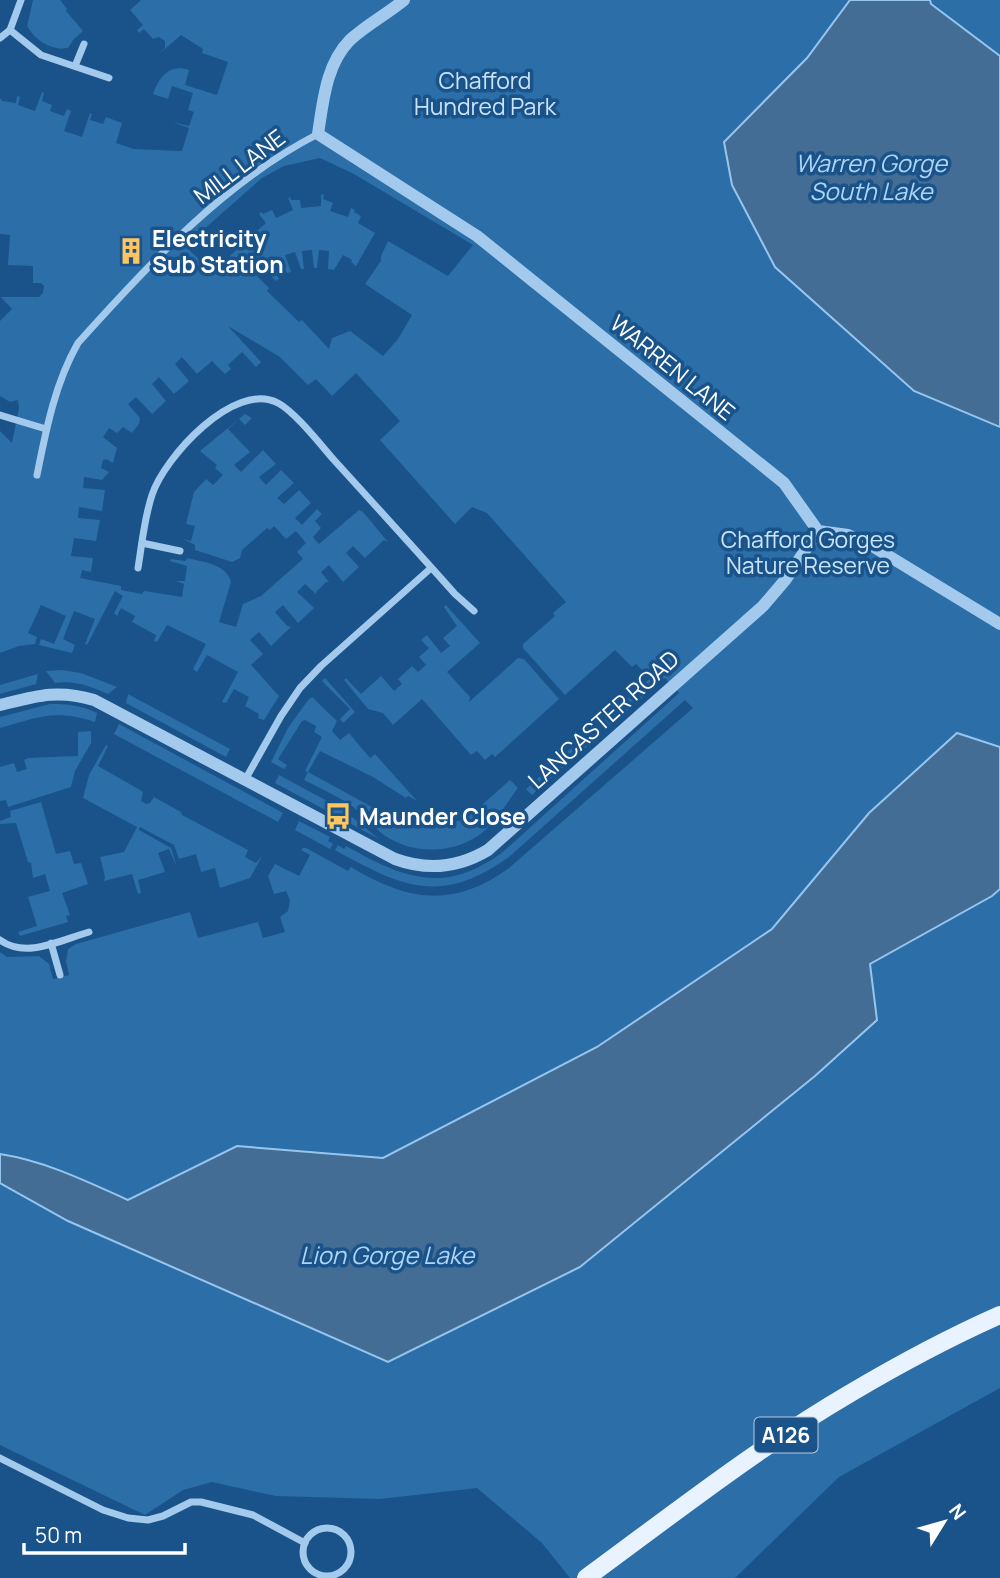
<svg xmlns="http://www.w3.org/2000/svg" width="1000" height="1578" viewBox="0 0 1000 1578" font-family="Manrope,sans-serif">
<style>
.green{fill:#2c6ea8;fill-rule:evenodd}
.water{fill:#446d95;stroke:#96c6f0;stroke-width:2}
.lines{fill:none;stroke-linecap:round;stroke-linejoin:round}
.minor{stroke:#a3caed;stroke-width:7}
.tertiary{stroke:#a3caed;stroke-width:12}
.primary{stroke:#e9f3ff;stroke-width:18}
.labels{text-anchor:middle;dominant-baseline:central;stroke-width:7;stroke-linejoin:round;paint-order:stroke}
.shield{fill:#19538a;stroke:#bacbdc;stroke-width:2}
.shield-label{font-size:21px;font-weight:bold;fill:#fff}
.park-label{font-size:23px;fill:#c9e3fa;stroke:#19538a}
.street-label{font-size:23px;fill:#fff;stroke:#19538a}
.poi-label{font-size:23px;font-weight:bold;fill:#fff;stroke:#19538a;text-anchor:start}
.water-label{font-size:24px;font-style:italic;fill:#afd4f5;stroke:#19538a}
</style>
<rect width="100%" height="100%" fill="#19538a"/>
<!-- green -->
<g class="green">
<path d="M33 0H60L67 9 66 11 83 31 74 39 68 48C51 51 35 40 27 26Z"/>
<path d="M141 0H850L807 58 914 391 1000 427V747L957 733 869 813 773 929 597 1047 383 1158 237 1146 128 1200C87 1181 45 1161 0 1154V952L7 957 39 956 49 964 53 979 69 975 66 961 68 949 76 944 190 912 198 938 258 922 263 938 285 932 280 917 288 911 290 900 286 891 274 894 268 876 275 864 299 876 310 855 301 850 303 848H306L348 871 351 867C407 901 453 909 509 868L693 708 685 700 509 857C440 906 402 887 335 850L338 845 344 849 346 846C403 878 445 896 504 851L679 693 665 678 609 727 603 721 658 671 654 666 646 674 636 664 632 667 615 650 565 695 523 648V644L555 616 553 613 566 602 487 513 472 507 455 524 380 440 400 421 356 373 332 396 316 379 308 385 280 357 228 326 261 362 256 367 242 352 228 365 231 369 225 374 212 361 197 374 182 357 175 364 189 381 174 394 159 377 152 384 166 401 152 414 136 397 128 404 140 418 139 424 132 433 123 427 117 433 109 428 103 437 117 448 113 463 106 459 103 460 101 468 109 472 102 480 84 477 83 488 105 490 102 511 79 507 78 518 100 520 96 541 74 538 71 556 93 558 91 572 82 570 80 578 121 586V590L142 594 144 591 182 597 184 584 176 581H185L187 566 170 561 171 559 185 561 188 558C202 562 227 564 231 582L219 622 236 627 243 604 261 596 303 559 297 552 306 543 296 531 286 539 274 526 270 530 267 528 242 550 240 558 232 562 195 550V545L183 539 191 541 195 526 186 524 194 492 206 479 213 485 223 475 215 468 217 465 200 451 245 414 252 418 245 425 239 419 228 429 250 452 234 465 241 472 263 450 276 464 259 477 266 485 281 470 294 483 277 498 284 504 299 490 311 503 295 518 302 525 317 509 322 514 315 521 321 528 313 537 319 544 359 510 363 512 388 542 384 540 365 558 353 546 346 553 359 567 343 582 329 565 321 572 329 582H326L316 592V594L305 584 297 592 314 608 298 623 283 605 275 612 287 626 291 627 271 646 259 632 250 640 263 654 251 665 279 696 264 720 258 718 259 714 245 706 249 697 234 689 226 703 222 702 238 672 207 655 197 672 193 669 206 644 167 625 157 642 154 641 156 635 132 622 135 616 121 608 117 616 114 613 123 596 115 591 87 645 85 644 95 619 74 611 63 639 75 645 72 653 39 645 41 639 54 644 66 616 41 605 28 633 37 637 35 644 19 646 0 653V431L12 443 19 408 18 400 10 402 0 396V321L12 309 1 297H39L43 293 44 286 41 283H33V266L8 265 10 235 0 234V98L2 101 16 103 17 96 20 97 18 105 35 111 42 92 44 93 42 101 52 105 50 111 64 116 67 109 71 111 64 131 82 137 90 113 92 114 90 120 103 124 106 117 122 123 116 143 134 149 182 151 189 128 172 122 189 126 194 112 188 110 193 93 172 86 168 99 153 94C159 77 170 63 189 70L185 85 217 95 228 62 202 53 203 49 181 35 158 55 165 48V41L159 37 153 39 144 29 139 33 137 30 143 25 130 10ZM320 158 354 174 473 245 448 276 388 241 381 256V261L365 284 412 315 398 339 383 356 350 331 332 338 329 349 302 320 299 322 267 291 269 288 256 275 263 268 276 281 279 279 270 263 278 258 287 273 291 272 285 255 295 252 301 269H304L302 251 312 250 314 268H317L319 250 329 251 328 269 334 270 343 255 352 260 351 262 356 266 375 233 358 223 361 216 354 212 355 210 351 208 348 217 330 211 333 203 323 199 324 194 321 195V206L301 208 300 200H291L290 197 288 198 293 210 276 218 272 210 263 214 261 212 259 214 266 223 251 236 245 231 238 237 236 235 234 237 241 245 227 259 228 262 215 274 185 246 262 178 284 166Z"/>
<path d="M930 0H1000V56L931 4Z"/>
<path d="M446 605 480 643 447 672 470 697 469 702 518 658 524 659 559 699 495 757 492 754 485 760 477 751 471 755 422 699 393 725 383 713 368 709 344 680 346 678 361 694 381 676 394 691 402 684 398 679 412 666 418 672 426 665 419 657 429 648 421 640 427 635 441 653 450 646 443 638 457 626 444 607Z"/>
<path d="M62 670 81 673 117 687 108 694C90 686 75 680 55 683L46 671Z"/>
<path d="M38 674 36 684 0 694V685Z"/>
<path d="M325 678 355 712 343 723 340 719 350 709 322 681Z"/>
<path d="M128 694 230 749 226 757 126 703Z"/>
<path d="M312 697 337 721 332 731 340 740 349 733 370 758 375 754 417 801 408 796 406 798 373 777 320 751 308 772 403 824 412 827 465 820 510 780 518 788C510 798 504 809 496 819 470 853 418 859 384 835 372 826 363 814 352 806 337 796 320 788 304 780L308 772 305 771 322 737 314 732 316 726 305 720 302 721 278 759 287 765 284 769 271 762 288 728 308 700Z"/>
<path d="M50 704C67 704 81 705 97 713L95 722C55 709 39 717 0 728V717Z"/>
<path d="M119 724 283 813 278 822 114 734Z"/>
<path d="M594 728 600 735 532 795 526 789Z"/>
<path d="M91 731V743L75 771 71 787 8 807 6 800 0 801V767L14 763 17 772 27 769 24 760 28 758 78 756V732Z"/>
<path d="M106 745 108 746 98 766 140 790 143 792 141 801 146 804 150 803 154 797 181 812 182 815 248 850 245 857 256 863 262 856 250 878 220 888 215 868 201 872 196 854 179 859 174 845 140 827 139 830 171 848 177 867 169 849 158 853 165 872 138 880 141 893 138 894 132 874 104 881 105 877 100 857 124 852 137 827 83 798 89 775Z"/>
<path d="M279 775 342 809 379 839 275 783Z"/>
<path d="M41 802 56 854 70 851 74 864 81 863 88 884 62 893 70 915 66 916 68 922 20 936 18 932 37 926 28 897 50 891 45 874 33 878 31 863 28 862 16 823 0 824V821L11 817 10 811Z"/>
<path d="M299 821 330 837 328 841 333 844 330 849 295 830Z"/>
<path d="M1000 889V1388L839 1477 735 1578H570L542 1543 477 1488 380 1499 276 1496 212 1482 183 1490 145 1515 0 1445V1183L68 1221 388 1362 869 964 991 896Z"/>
</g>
<!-- water -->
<g class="water">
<path d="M850 0H930L931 4 1000 56V427L914 391 775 267 732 185 724 142 807 58Z"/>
<path d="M957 733 1000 747V889L992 896 870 964 877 1020 815 1076 580 1267 388 1362 68 1221 0 1183V1154C45 1161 86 1181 128 1200L237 1146 383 1158 597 1047 772 929 869 813Z"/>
</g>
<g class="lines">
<!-- minor -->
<g class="minor">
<path d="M10 30 41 55 109 78"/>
<path d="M0 38 10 30 21 0"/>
<path d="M75 66 84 44"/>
<path d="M0 415 46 429"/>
<path d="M37 475C46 430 55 383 78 343 148 265 224 182 318 134"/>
<path d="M142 543 180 551"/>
<path d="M138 568C142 544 144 519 152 495 164 458 234 380 278 403 295 412 320 444 334 460 374 504 415 549 455 594L474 611"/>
<path d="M245 780 281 716 300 688 321 666 431 568"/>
<path d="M0 940C26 959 61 940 89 932"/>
<path d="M51 943 60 975"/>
<path d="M0 1458 103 1510 128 1518 148 1520 163 1516 191 1502H201L253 1515 305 1543"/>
<circle cx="327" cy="1552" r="24"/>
</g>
<!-- tertiary -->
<g class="tertiary">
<path d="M404 0C387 14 366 25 350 40 326 64 323 102 318 134L477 236 784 483 818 531 848 535 869 544 1000 624"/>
<path d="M0 705C36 696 57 689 94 700L395 859C428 871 458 868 488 850L763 606 786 579 818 531"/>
</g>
<!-- primary -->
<path class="primary" d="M586 1578C672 1515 757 1448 849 1394 898 1365 948 1338 1000 1315"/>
</g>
<!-- icons -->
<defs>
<symbol id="building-bare" viewBox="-9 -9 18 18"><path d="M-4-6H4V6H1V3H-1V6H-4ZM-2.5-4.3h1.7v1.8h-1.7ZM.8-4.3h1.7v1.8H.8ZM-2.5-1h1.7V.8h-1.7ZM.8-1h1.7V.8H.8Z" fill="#ffc55f" stroke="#19538a" stroke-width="2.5" paint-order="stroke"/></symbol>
<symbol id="bus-bare" viewBox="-9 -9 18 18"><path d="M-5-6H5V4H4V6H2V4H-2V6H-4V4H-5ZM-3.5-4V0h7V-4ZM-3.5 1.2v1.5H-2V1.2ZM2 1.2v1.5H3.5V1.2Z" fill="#ffc55f" stroke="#19538a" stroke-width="2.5" paint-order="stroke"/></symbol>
</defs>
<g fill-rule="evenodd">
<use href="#building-bare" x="112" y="232" width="38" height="38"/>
<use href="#bus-bare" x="319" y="797" width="38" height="38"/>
</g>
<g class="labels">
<!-- shield labels -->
<rect class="shield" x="754.5" y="1417.5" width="63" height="35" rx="5"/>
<g class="shield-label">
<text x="786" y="1435">A126</text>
</g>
<!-- park labels -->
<g class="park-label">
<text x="485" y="80">Chafford<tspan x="485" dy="26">Hundred Park</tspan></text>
<text x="808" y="539">Chafford Gorges<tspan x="808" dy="26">Nature Reserve</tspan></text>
</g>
<!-- street labels -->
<g class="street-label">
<text transform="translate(239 166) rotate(-37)">MILL LANE</text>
<text transform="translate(673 367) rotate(39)">WARREN LANE</text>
<text transform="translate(603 719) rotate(-42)">LANCASTER ROAD</text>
</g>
<!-- poi labels -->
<g class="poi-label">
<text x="152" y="238">Electricity<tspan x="152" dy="26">Sub Station</tspan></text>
<text x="359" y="816">Maunder Close</text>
</g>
<!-- water labels -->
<g class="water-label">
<text x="871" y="162">Warren Gorge<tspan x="871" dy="28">South Lake</tspan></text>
<text x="387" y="1254">Lion Gorge Lake</text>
</g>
</g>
<!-- north arrow -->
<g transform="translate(944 1522) rotate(53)" stroke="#19538a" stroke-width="5" paint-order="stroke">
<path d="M0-5L12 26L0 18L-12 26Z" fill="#ffffff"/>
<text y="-10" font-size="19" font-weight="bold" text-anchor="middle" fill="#ffffff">N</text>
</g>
<!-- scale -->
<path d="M24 1543v10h161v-10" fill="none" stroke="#ffffff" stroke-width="3.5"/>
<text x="35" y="1543" font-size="21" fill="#ffffff" stroke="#19538a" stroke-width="5" paint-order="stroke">50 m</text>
</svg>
